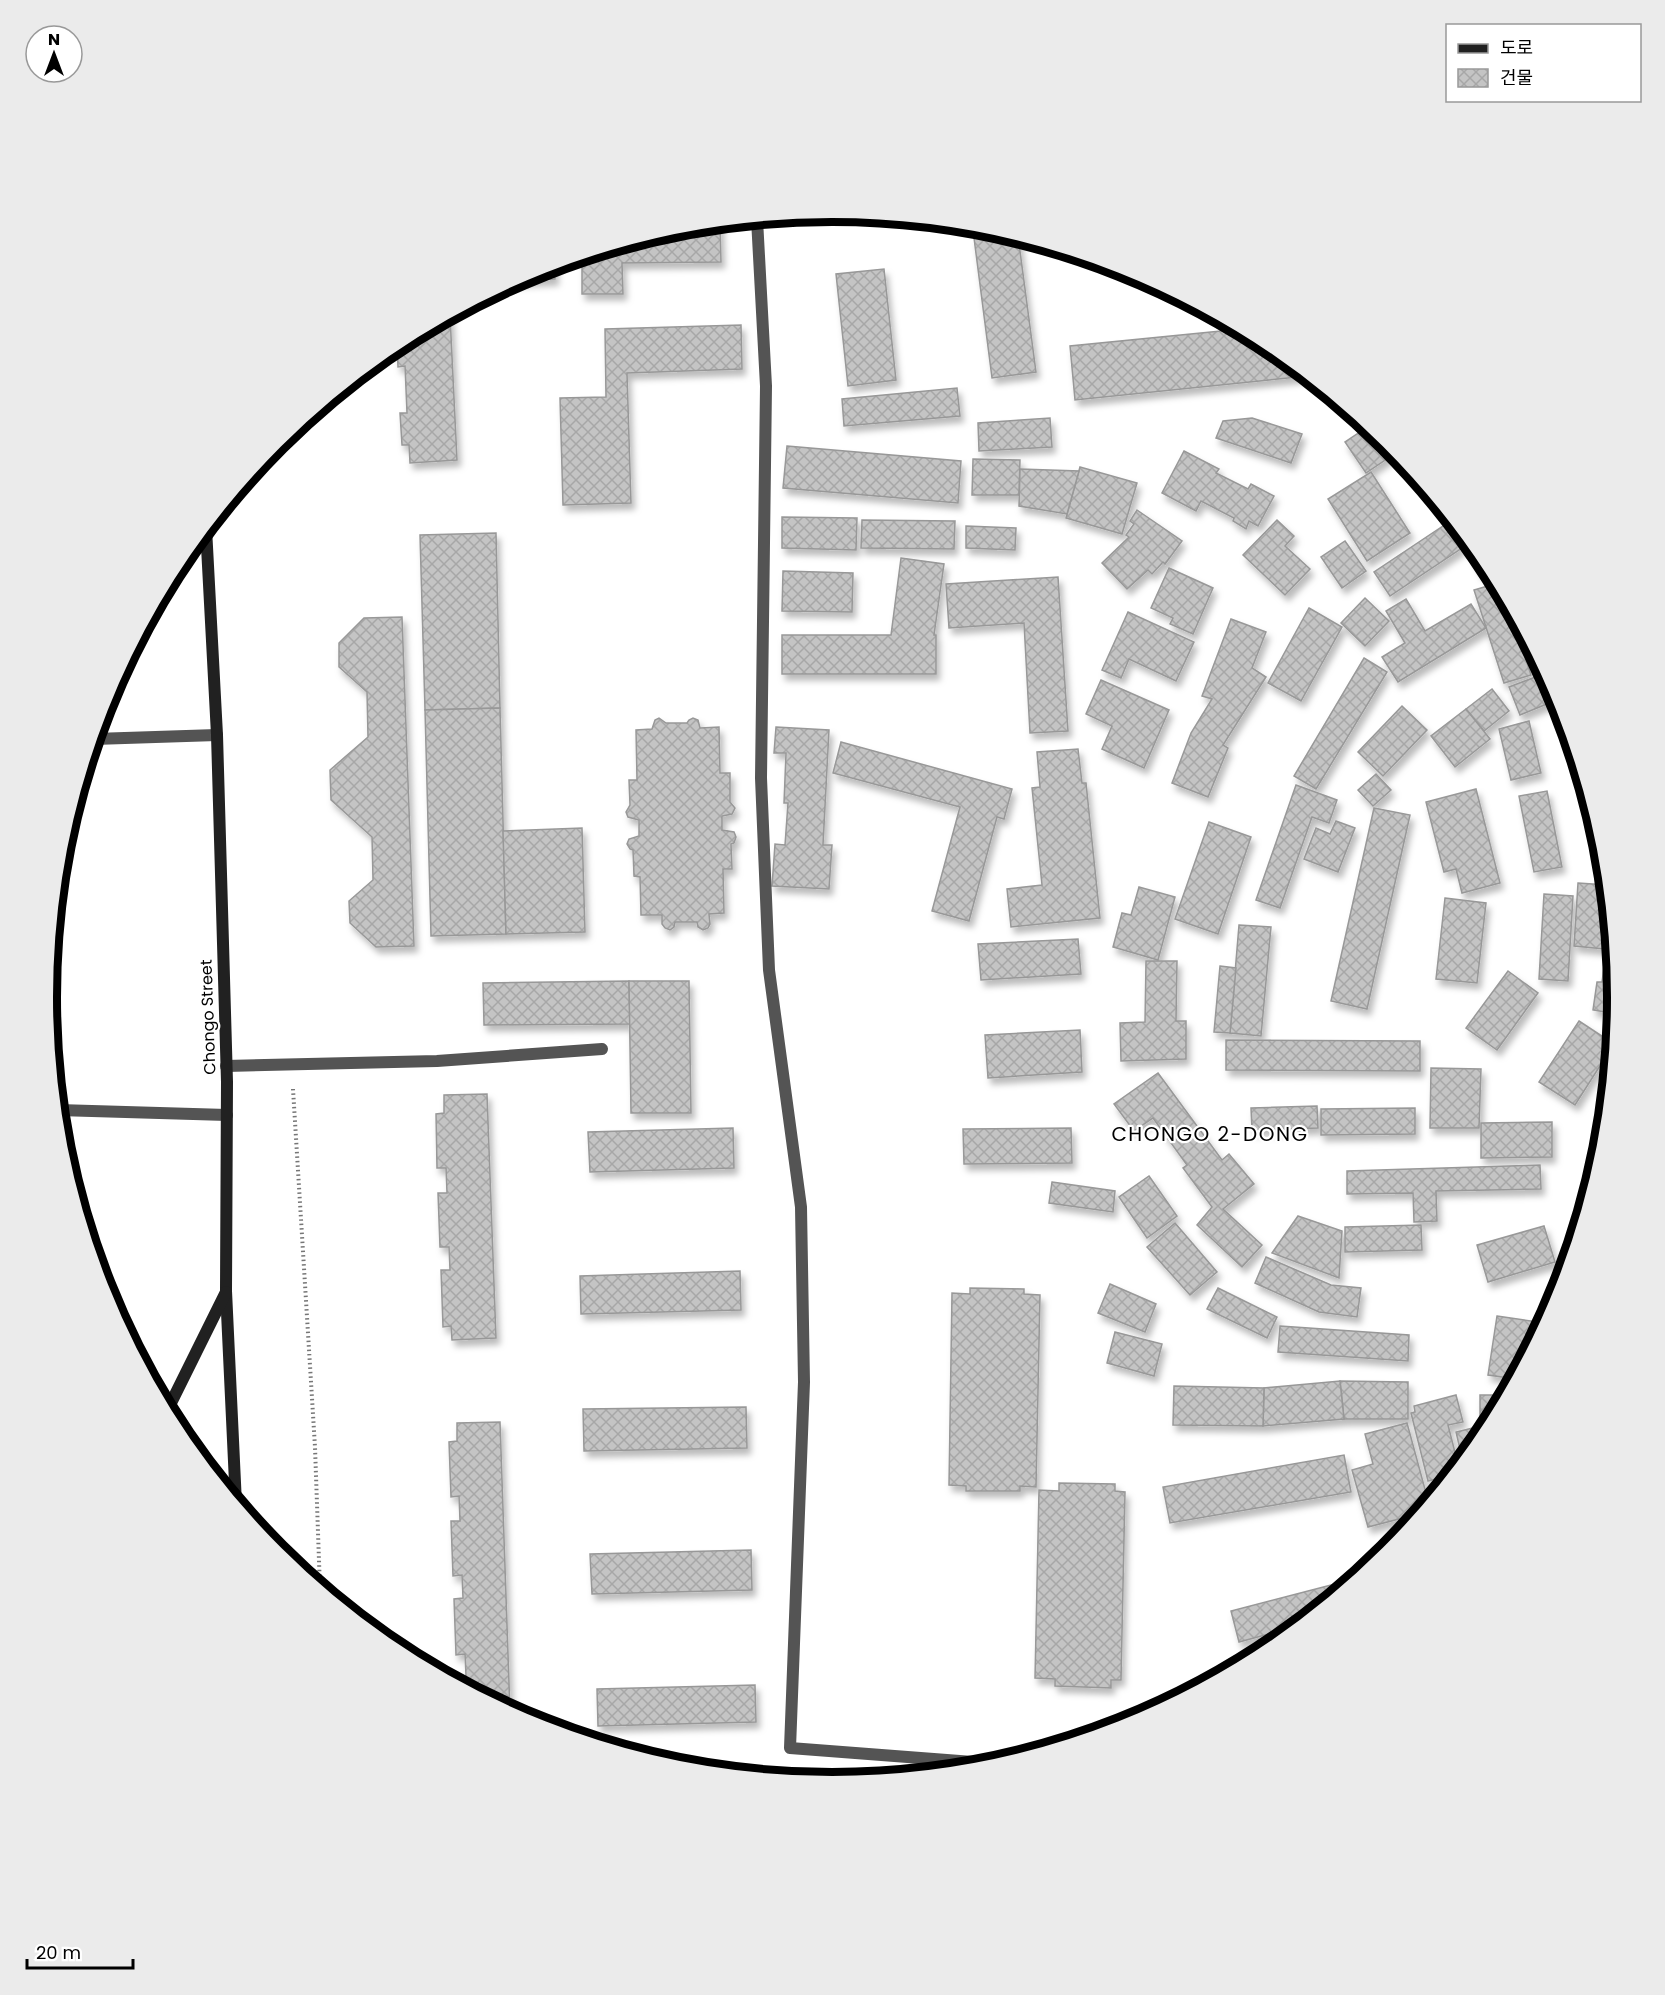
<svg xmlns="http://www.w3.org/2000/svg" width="1665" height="1995" viewBox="0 0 1665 1995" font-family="Poppins,'Noto Sans KR',sans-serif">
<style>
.building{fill:url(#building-cross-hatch);stroke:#989898;stroke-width:1.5;filter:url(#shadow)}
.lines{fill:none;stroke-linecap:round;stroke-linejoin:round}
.path{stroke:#767676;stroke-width:4;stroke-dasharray:1.5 3;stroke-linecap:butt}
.service{stroke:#545454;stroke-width:12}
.minor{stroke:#545454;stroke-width:12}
.secondary{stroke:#212121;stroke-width:12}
.labels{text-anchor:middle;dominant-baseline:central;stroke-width:4.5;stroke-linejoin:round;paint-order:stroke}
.street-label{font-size:16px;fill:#000;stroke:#fff}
.quarter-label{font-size:20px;letter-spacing:1.5px;fill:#000;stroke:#fff}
.rim{fill:none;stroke:#000;stroke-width:8}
</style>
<defs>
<pattern id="building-cross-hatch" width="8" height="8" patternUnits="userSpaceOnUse" patternTransform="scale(1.5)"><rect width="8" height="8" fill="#c4c4c4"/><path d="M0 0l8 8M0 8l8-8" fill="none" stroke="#a7a7a7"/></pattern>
<filter id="shadow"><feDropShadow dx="3.5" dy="6" stdDeviation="3" flood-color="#0004"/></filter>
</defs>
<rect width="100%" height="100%" fill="#fff"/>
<!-- building -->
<g class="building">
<path d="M720 223 721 262 622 263 623 294H582V256L679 227Z"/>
<path d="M1008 233 1018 236 1036 372 992 378 974 238Z"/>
<path d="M554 264 555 279 515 281 532 271Z"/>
<path d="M884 269 896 380 848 386 836 274Z"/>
<path d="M450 315 457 460 410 463 409 445H402L400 413H407L405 366 398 367 397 343Z"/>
<path d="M741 325 742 369 627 373 631 503 563 505 560 398 606 397 605 329Z"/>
<path d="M1241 329 1269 344 1308 376 1075 400 1070 346Z"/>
<path d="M957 388 960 416 844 426 842 399Z"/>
<path d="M1050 418 1052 447 979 451 978 423Z"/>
<path d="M1252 418 1302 434 1291 463 1216 438 1223 421Z"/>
<path d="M1369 426 1389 442 1397 452 1366 473 1345 442Z"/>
<path d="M787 446 961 461 958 503 783 488Z"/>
<path d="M1184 451 1219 469 1216 473 1248 489 1251 484 1274 496 1258 526 1249 521 1246 529 1233 521 1234 518 1201 501 1196 511 1162 493Z"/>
<path d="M973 459 1020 460 1019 495H972Z"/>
<path d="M1080 467 1137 483 1122 534 1066 518Z"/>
<path d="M1020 469 1079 471 1067 514 1019 506Z"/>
<path d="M1371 472 1410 533 1367 561 1328 499Z"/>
<path d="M1137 510 1182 541 1165 564 1163 562 1152 574 1148 570 1127 589 1102 563 1129 537 1126 535 1134 524 1130 521Z"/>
<path d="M782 517 857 518 856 550 782 548Z"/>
<path d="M862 520 955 521 954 549 861 548Z"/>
<path d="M1277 520 1294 536 1285 546 1310 569 1285 595 1243 555Z"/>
<path d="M1446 524 1462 548 1390 596 1374 572Z"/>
<path d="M966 526 1016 528 1015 550 966 548Z"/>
<path d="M1458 527 1486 561 1490 569 1480 574Z"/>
<path d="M496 533 500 708 425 710 420 535Z"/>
<path d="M1345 541 1366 571 1342 588 1321 557Z"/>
<path d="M901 558 944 564 934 635H936V674H782V635H891Z"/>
<path d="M1169 568 1213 588 1193 634 1170 624 1173 618 1151 608Z"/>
<path d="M783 571 853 573 852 612 782 611Z"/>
<path d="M1058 577 1068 731 1030 733 1024 623 949 628 946 584Z"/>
<path d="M1498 583 1506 599 1531 675 1504 683 1474 590Z"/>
<path d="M1365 598 1389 621 1365 646 1341 623Z"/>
<path d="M1406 599 1425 631 1471 604 1486 628 1398 682 1382 657 1405 643 1386 611Z"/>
<path d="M1309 608 1342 627 1301 701 1268 683Z"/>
<path d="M1128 612 1194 642 1176 681 1129 659 1121 678 1102 670Z"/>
<path d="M402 617 414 946 376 947 350 923 349 901 373 880 372 837 331 800 330 770 368 737 367 692 339 667V643L364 618Z"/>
<path d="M1231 619 1266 632 1252 668 1266 677 1223 745 1228 748 1208 797 1172 783 1191 733 1212 699 1202 696Z"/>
<path d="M1364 658 1387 672 1316 789 1294 776Z"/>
<path d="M1546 673 1559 699 1520 715 1509 687Z"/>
<path d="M1101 680 1169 710 1144 768 1102 749 1112 726 1086 714Z"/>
<path d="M1492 689 1509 711 1484 731 1466 709Z"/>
<path d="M1402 706 1427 730 1383 776 1358 752Z"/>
<path d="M500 708 506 934 431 936 425 710Z"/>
<path d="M1466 709 1490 739 1455 767 1431 736Z"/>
<path d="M659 718 666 723H687L689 720 693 718 698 720 700 728 719 727 720 773H730V802L735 808 732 814 722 816V830L734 832 736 837 734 843 731 844 732 869H723L724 913 709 914 710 924 708 928 703 930 698 927 697 922H675L674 927 670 930 665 928 662 924V915H641L640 877 634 876 633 850 630 849 627 844 629 839 639 836V820L628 817 626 812 630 805 629 780H637L636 730 652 729 655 720Z"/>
<path d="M1529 721 1541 773 1511 780 1499 729Z"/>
<path d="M776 727 829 730 823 845H832L829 889 772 886 775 844 785 845 788 803H784L786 753H774Z"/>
<path d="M841 742 1012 789 1004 819 997 817 969 921 932 911 960 807 833 773Z"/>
<path d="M1078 749 1082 783H1086L1100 918 1011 927 1007 889 1042 885 1032 788 1040 787 1037 752Z"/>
<path d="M1376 774 1391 790 1373 806 1358 790Z"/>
<path d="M1296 785 1337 800 1329 823 1312 817 1280 908 1256 900Z"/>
<path d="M1476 789 1500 883 1462 893 1456 869 1444 872 1426 802Z"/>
<path d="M1547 791 1562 867 1534 872 1519 796Z"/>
<path d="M1374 808 1410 815 1367 1009 1331 1001Z"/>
<path d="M1594 812 1603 844 1607 878 1599 880 1594 850 1599 849Z"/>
<path d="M1336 821 1355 828 1338 872 1304 859 1316 828 1330 834Z"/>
<path d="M1209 822 1251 837 1218 934 1175 919Z"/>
<path d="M582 828 585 932 506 934 503 831Z"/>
<path d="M1578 883 1607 885 1604 949 1574 946Z"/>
<path d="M1139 887 1175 897 1158 960 1113 947 1122 913 1131 915Z"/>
<path d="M1544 894 1573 896 1568 981 1539 979Z"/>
<path d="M1445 898 1486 903 1477 983 1436 979Z"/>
<path d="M1611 918 1618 998 1617 1014 1593 1010 1597 982H1602Z"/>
<path d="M1239 925 1271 927 1261 1036 1230 1033Z"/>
<path d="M1078 939 1081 974 981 980 978 944Z"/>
<path d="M1146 961H1177L1176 1021H1186V1059L1121 1061 1120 1023 1145 1022Z"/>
<path d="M1220 966 1236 968 1230 1033 1214 1032Z"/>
<path d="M1508 971 1538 993 1497 1050 1466 1028Z"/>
<path d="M629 981 630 1024 484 1025 483 983Z"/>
<path d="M629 981H689L691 1113H631Z"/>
<path d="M1579 1021 1614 1044 1575 1105 1539 1082Z"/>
<path d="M1080 1030 1082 1072 988 1078 985 1035Z"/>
<path d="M1226 1040 1420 1041V1071L1226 1070Z"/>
<path d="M1431 1068 1481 1069 1479 1128H1430Z"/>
<path d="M1158 1073 1222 1160 1229 1154 1254 1184 1223 1209 1262 1245 1242 1267 1197 1225 1212 1207 1183 1168 1187 1165 1153 1118 1134 1131 1114 1104Z"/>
<path d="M487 1094 496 1338 452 1340 451 1326 443 1327 441 1270H450L449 1247H440L438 1193H447L446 1168H437L436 1114 444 1113V1095Z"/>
<path d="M1317 1106 1318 1128 1252 1130 1251 1108Z"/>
<path d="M1415 1108V1134L1321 1135V1109Z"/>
<path d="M1552 1122V1157L1481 1158V1123Z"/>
<path d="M733 1128 734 1168 590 1172 588 1132Z"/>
<path d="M1071 1128 1072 1163 964 1164 963 1129Z"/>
<path d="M1540 1165 1541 1189 1436 1191 1437 1221 1414 1222 1413 1193 1347 1194V1171Z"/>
<path d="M1149 1176 1177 1216 1147 1238 1119 1197Z"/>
<path d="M1052 1182 1115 1191 1113 1212 1049 1203Z"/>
<path d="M1298 1216 1342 1231 1339 1278 1272 1253Z"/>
<path d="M1175 1223 1217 1272 1190 1295 1147 1247Z"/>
<path d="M1421 1225 1422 1250 1345 1252V1227Z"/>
<path d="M1544 1226 1555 1262 1488 1282 1477 1245Z"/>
<path d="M1266 1257 1331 1285 1361 1288 1357 1317 1319 1312 1255 1283Z"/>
<path d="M740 1271 741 1310 581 1314 580 1276Z"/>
<path d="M1110 1284 1156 1304 1145 1332 1098 1313Z"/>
<path d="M970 1288 1024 1289V1294L1040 1295 1036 1487 1020 1486V1491H966V1486L949 1485 952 1293 970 1294Z"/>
<path d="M1218 1288 1277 1317 1267 1338 1207 1309Z"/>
<path d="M1497 1316 1545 1323 1516 1379 1488 1375Z"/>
<path d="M1280 1326 1409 1335 1408 1361 1278 1352Z"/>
<path d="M1115 1332 1162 1344 1154 1376 1107 1363Z"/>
<path d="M1340 1381 1408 1382V1419H1344Z"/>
<path d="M1340 1381 1344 1419 1263 1426 1264 1388Z"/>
<path d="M1174 1386 1264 1388 1263 1426 1173 1425Z"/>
<path d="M1456 1395 1463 1422 1448 1425 1459 1468 1452 1475 1428 1481 1411 1413 1415 1412 1414 1406Z"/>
<path d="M1480 1395H1507L1480 1442Z"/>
<path d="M746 1407 747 1448 584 1451 583 1409Z"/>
<path d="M500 1422 510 1712 458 1684 457 1677 466 1676 465 1654 456 1655 454 1599 463 1598 462 1575 453 1576 451 1521H460L459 1496 451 1497 449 1442 457 1441V1423Z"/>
<path d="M1407 1423 1429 1504 1422 1513 1368 1527 1352 1470 1373 1464 1365 1434Z"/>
<path d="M1473 1428 1478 1444 1463 1462 1456 1432Z"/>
<path d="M1344 1455 1351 1492 1170 1523 1163 1487Z"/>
<path d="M1059 1483 1115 1484V1491L1125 1492 1121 1680H1111V1688L1055 1686V1679L1035 1678 1039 1490 1059 1491Z"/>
<path d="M751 1550 752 1590 592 1594 590 1554Z"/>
<path d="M1358 1578 1299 1626 1239 1642 1231 1611Z"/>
<path d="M755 1685 756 1722 598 1726 597 1689Z"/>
</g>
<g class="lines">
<!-- path -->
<path class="path" d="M293 1089 315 1447 320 1589"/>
<!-- service -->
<path class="service" d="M58 1110 227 1115"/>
<!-- minor -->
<g class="minor">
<path d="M757 219 766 386 761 778 769 970 801 1207 804 1382 790 1748 999 1764"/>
<path d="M94 739 217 735"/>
<path d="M226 1066 437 1061 602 1049"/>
</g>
<!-- secondary -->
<g class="secondary">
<path d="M206 528 217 735 227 1082 226 1291 236 1504"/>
<path d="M167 1411 226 1292"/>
</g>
</g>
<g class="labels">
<!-- street labels -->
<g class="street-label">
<text transform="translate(208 1017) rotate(-92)">Chongo Street</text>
</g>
<!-- quarter labels -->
<g class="quarter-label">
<text x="1210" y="1134">CHONGO 2-DONG</text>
</g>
</g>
<!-- crop -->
<path d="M0 0H1665V1995H0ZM57 997a775 775 0 1 1 1550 0a775 775 0 1 1-1550 0Z" fill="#ebebeb" fill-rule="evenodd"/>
<path class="rim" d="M57 997a775 775 0 1 1 1550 0a775 775 0 1 1-1550 0Z"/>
<!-- legend -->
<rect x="1446" y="24" width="195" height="78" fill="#ffffff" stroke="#999999" stroke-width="1.5"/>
<rect x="1458" y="44" width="30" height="9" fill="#212121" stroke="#999999" stroke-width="1.5"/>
<text x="1500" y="54" font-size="18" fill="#000000">도로</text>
<rect x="1458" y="69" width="30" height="18" fill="url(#building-cross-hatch)" stroke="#999999" stroke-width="1.5"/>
<text x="1500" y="84" font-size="18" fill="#000000">건물</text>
<!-- north arrow -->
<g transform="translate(54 54)"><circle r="28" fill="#ffffff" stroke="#999999" stroke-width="1.5"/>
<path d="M0-4.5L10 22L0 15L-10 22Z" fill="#000000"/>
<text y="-9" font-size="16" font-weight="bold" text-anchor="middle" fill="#000000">N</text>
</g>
<!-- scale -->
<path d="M27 1959v9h106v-9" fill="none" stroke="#000000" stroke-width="3"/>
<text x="36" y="1959" font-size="18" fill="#000000" stroke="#ffffff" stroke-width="4.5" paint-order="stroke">20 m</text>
</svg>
